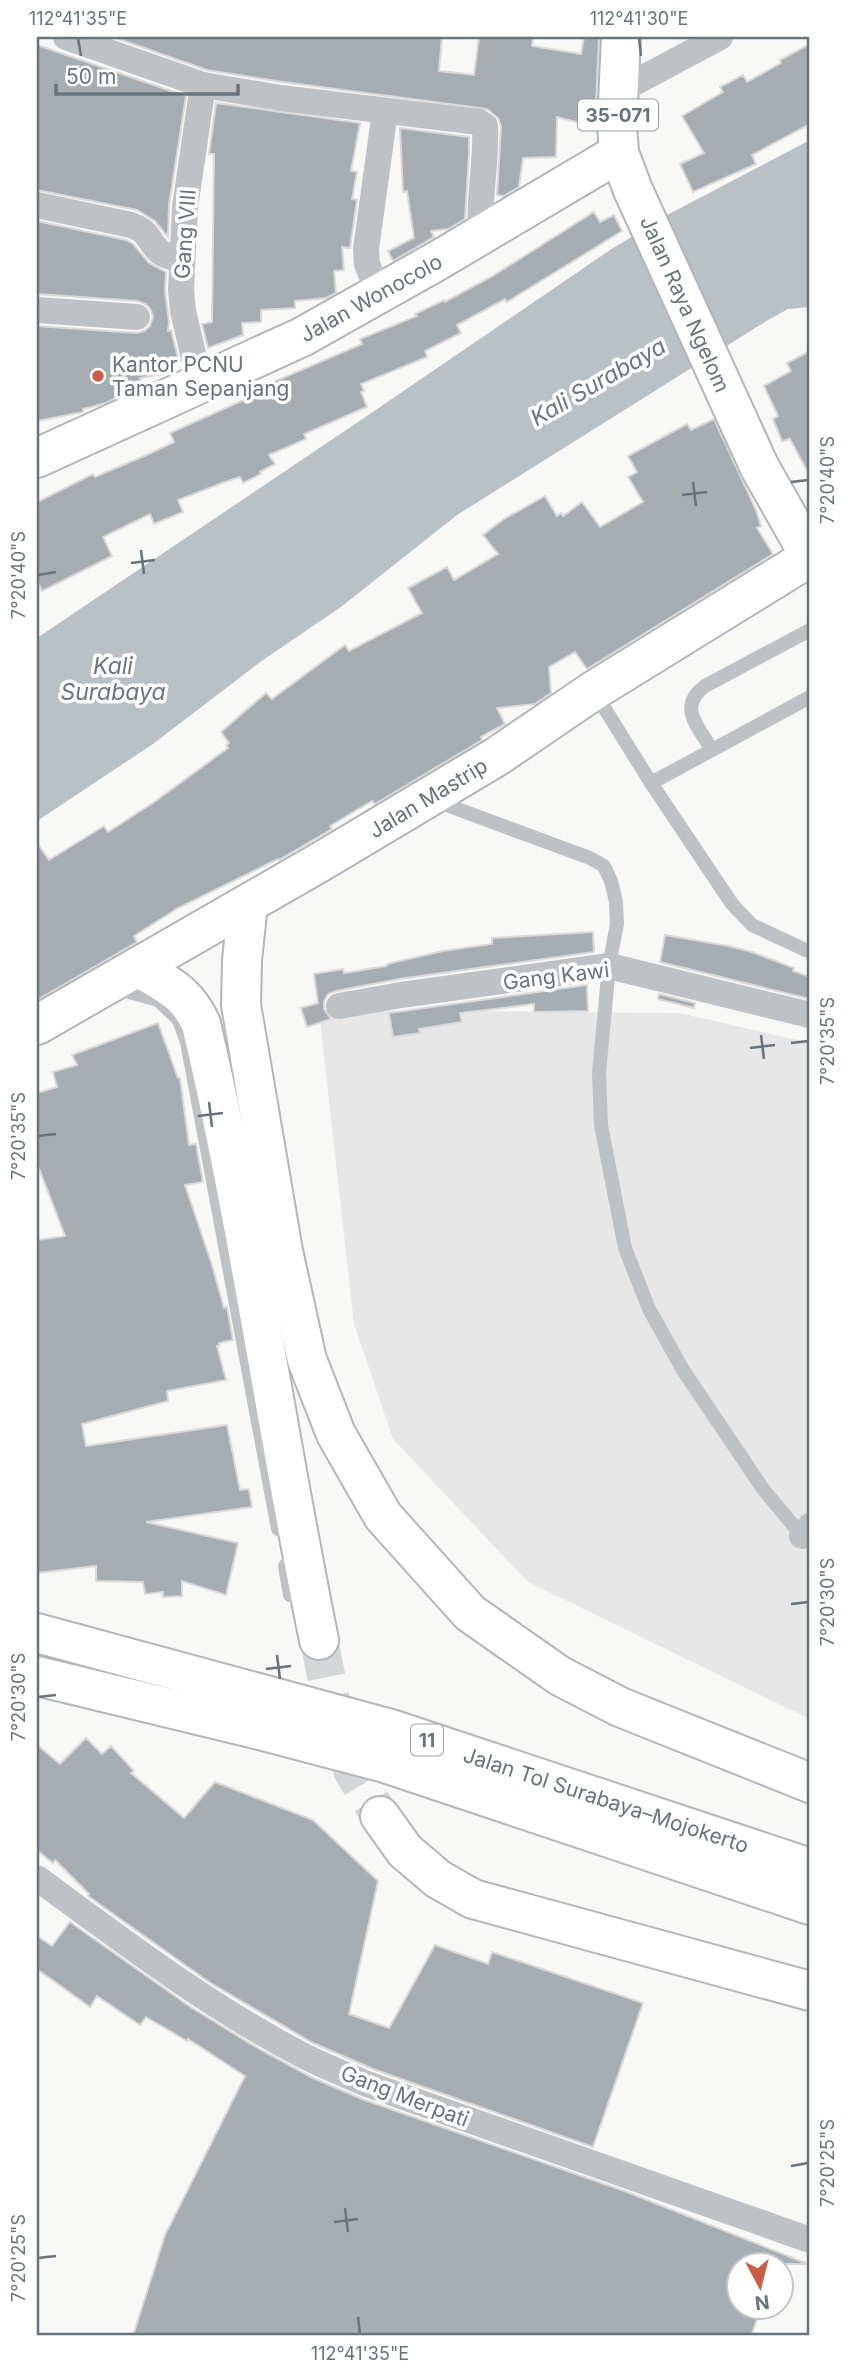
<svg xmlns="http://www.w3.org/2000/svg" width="847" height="2373" viewBox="0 0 847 2373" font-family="Inter,sans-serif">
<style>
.built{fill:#e6e7e6}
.water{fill:#b8c2c6}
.building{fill:#a6adb2;stroke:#dad9d8;stroke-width:2}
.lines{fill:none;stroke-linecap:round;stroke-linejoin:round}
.highway-tunnel{stroke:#d4d7d8;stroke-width:38;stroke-dasharray:38 19;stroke-linecap:butt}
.secondary-casing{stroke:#b0b6ba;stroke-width:42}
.primary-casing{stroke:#b2b6b9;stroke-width:42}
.highway-casing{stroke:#b4b7ba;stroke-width:42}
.lane{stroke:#bec2c5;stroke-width:14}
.street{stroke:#bec2c5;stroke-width:26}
.secondary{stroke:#fff;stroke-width:38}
.primary{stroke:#fff;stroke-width:38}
.highway{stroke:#fff;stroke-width:38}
.ticks{fill:none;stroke:#66747d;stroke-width:2.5}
.poi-dot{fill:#cd5c40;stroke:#fff;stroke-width:2.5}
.labels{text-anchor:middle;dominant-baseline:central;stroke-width:7;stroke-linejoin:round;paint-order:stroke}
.shield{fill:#fff;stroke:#949ea4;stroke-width:2}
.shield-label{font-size:19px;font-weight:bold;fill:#66747d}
.street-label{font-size:21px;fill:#66747d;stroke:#fff}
.poi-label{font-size:21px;fill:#66747d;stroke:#fff;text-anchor:start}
.water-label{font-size:23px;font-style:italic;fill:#67787e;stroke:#fff}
.neatline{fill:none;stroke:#66747d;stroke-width:2.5}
.ticks-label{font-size:18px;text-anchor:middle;fill:#66747d}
</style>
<rect width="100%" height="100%" fill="#f8f8f6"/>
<!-- built -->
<path class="built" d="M319 1010 679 1013 810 1043V1719L528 1582 393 1439 354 1324Z"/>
<!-- water -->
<path class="water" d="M810 140V307L788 309 768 320 457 515 341 607 263 660 153 744 37 821V638L364 418 610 250 669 214Z"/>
<!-- building -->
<g class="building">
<path d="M113 37H442L439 71 474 75 479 37H533L532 46 581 54 584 37H599L595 127 557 117 556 157 523 158 519 187 504 196 497 195 501 126 498 118 487 109 283 82 207 70Z"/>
<path d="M810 44V124L752 155 756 164 693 192 680 164 704 153 682 116 723 92 720 87 743 75 747 82 781 63 780 60Z"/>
<path d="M37 45 186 96 169 205 168 237 155 221 137 210 37 190Z"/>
<path d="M216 103 360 123 351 171 357 172 352 199 357 200 350 248 342 247 344 270 334 271 336 293 326 298 295 301V308L261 310V322L242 323 243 335 208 348 202 324 212 322 214 154H209Z"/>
<path d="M400 128 469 137V152L465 219 448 229 431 231 434 237 393 261 388 251 414 238 407 191 403 192Z"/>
<path d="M594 212 600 222 614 215 622 231 507 302 505 299 457 325 461 333 425 351 427 357 361 384 364 391 361 392 367 407 304 434 306 439 269 455 275 464 260 472 261 474 243 483 240 477 222 483 178 500 183 512 154 524 150 514 103 537 112 556 42 591 37 580V502L93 474 95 477 149 454 174 442 170 433 246 399 245 397 263 389 262 387 362 344 360 339 417 316 415 314 444 300 445 302 491 277Z"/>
<path d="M37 221 126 240 133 244 149 263 166 272 165 291 169 322 168 331 171 330 179 362 157 371 158 375 140 378 141 382 116 388 118 397 106 403 83 409V412L37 421V326L137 333 144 331 150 326 153 317 151 310 146 304 138 301 37 294Z"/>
<path d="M810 351V476L790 439 782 441 773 419 778 416 764 386 791 371 787 363Z"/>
<path d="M714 419 756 510 761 526 757 528 773 554 587 669 575 652 549 667 551 693 535 704 497 708 505 724 481 737 482 740 375 804 372 801 330 826 332 829 279 860 278 859 178 908 134 936 137 942 37 1000V843L49 860 104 826 108 832 153 803 228 748 226 745 229 743 221 732 266 693 272 699 345 645 349 651 422 613 408 588 447 567 454 580 498 554 483 535 504 519 545 496 557 516 561 513 563 516 582 502 600 527 643 502 628 477 637 472 628 456 687 424 691 430Z"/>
<path d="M593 932 594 952 399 979 336 991 328 994 324 1001V1009L331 1019 307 1027 301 1008 318 1003 314 974 343 969 344 973 387 966V964L443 951 492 944V938Z"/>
<path d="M665 935 728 946 752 952 794 968 793 971 810 977V999L660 962Z"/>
<path d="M587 985 588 1011 534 1012V1004L460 1013 462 1022 419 1029 420 1033 393 1037 389 1013Z"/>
<path d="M659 994 695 1003 694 1008 658 999Z"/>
<path d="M158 1023 178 1078H180L189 1145 196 1144 203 1182 185 1185 212 1265 224 1308 227 1307 233 1340 219 1343V1346H217L226 1380 167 1391 168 1401 82 1424 86 1446 227 1425 240 1490 249 1489 252 1507 146 1522 238 1543 226 1595 182 1581V1596L163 1597V1592L145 1594 143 1582 96 1581V1566L37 1573V1240L65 1236 37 1163V1093L57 1087 53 1072 77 1065 72 1055Z"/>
<path d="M86 1738 102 1754 111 1746 134 1771 131 1773 184 1818 215 1782 313 1820 378 1881 349 2014 389 2028 435 1945 488 1964 492 1952 643 2003 593 2147 373 2069 311 2042 209 1982 88 1896 89 1894 55 1860 53 1863 37 1850V1745L60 1764Z"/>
<path d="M70 1922 192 2008 261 2050 313 2078 362 2099 627 2192 808 2264H738V2306H762L751 2336H133L165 2235 245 2076 188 2039 187 2041 146 2017 140 2025 97 1996 90 2007 37 1969V1936L52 1946Z"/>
</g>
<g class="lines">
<!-- highway-tunnel -->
<path class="highway-tunnel" d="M319 1640 333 1710 353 1772 380 1816"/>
<defs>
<path id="secondary" d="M37 458 302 337 437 261 619 153"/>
<g id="primary">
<path d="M621 37 617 125 619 153 633 190 760 468 810 556"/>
<path d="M37 1025 322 861 496 757 593 691 810 557"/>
</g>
<g id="highway">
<path d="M248 904 242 960 241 1005 283 1251 307 1360 336 1434 383 1516 470 1613 560 1676 620 1707 810 1783"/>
<path d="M138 967C167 985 186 991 201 1024 249 1228 277 1435 319 1640"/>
<path d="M37 1633 391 1729 810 1868"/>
<path d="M37 1676 260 1730 385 1763 810 1905"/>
<path d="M380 1816 405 1851 438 1879 473 1899 810 1991"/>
</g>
</defs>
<!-- secondary casing -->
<use href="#secondary" class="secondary-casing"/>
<!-- primary casing -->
<use href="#primary" class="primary-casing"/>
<!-- highway casing -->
<use href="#highway" class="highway-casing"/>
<!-- lane -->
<g class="lane">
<path d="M595 693 651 783 732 904 752 925 810 952"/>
<path d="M712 750C698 726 677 707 705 686L810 630"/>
<path d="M651 783 810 697"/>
<path d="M433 800 590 858 604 866 611 881 616 902 617 924 609 966 599 1073 601 1125 625 1248 649 1309 683 1370 763 1489 804 1538"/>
<path d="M115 988 158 1000 179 1020 187 1042 278 1529"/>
<path d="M285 1566 290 1595"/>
</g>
<!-- street -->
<g class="street">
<path d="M66 37 203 85 281 98 479 122 485 126C487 162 478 198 481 235"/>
<path d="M619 91 720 37"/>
<path d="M37 205 131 225C149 232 145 235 156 248 162 256 173 257 182 260"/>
<path d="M379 294 367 264 366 249 385 111"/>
<path d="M37 310 137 317"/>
<path d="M200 383 183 311 181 290 185 207 203 85"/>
<path d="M339 1006 401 995 609 966 810 1015"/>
<path d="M802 1536 810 1526"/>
<path d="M37 1878C123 1941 209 2007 304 2056 324 2066 346 2075 367 2084L810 2240"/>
</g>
<!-- secondary -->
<use href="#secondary" class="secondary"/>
<!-- primary -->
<use href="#primary" class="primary"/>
<!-- highway -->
<use href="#highway" class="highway"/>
</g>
<!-- ticks -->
<path class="ticks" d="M78 38 81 56M639 38 641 56M693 482 696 506M791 482 808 480M682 495 707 492M141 550 144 574M131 563 155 560M38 575 56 572M761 1035 764 1059M791 1043 808 1041M750 1048 775 1045M209 1102 212 1127M198 1116 223 1113M38 1136 56 1134M791 1604 808 1602M277 1655 280 1679M266 1669 291 1666M38 1697 56 1695M791 2166 808 2163M345 2208 348 2232M334 2222 358 2219M38 2258 56 2256M358 2317 360 2334"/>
<!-- markers -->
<circle class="poi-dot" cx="98" cy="376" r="7"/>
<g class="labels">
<!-- shield labels -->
<g class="shield">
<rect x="578" y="99.5" width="80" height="31" rx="5"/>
<rect x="411" y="1724.5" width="32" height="31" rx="5"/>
</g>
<g class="shield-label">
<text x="618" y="115">35-071</text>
<text x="427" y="1740">11</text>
</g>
<!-- street labels -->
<g class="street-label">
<text transform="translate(185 234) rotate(-86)">Gang VIII</text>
<text transform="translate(371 298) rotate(-29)">Jalan Wonocolo</text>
<text transform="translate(685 304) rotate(66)">Jalan Raya Ngelom</text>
<text transform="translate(428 798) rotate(-31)">Jalan Mastrip</text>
<text transform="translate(556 976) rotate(-7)">Gang Kawi</text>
<text transform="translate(606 1800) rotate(18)">Jalan Tol Surabaya–Mojokerto</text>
<text transform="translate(405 2096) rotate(21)">Gang Merpati</text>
</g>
<!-- poi labels -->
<g class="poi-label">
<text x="112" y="364">Kantor PCNU<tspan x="112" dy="24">Taman Sepanjang</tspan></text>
</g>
<!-- water labels -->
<g class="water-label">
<text transform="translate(598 382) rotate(-30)">Kali Surabaya</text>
<text x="113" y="666">Kali<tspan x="113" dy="26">Surabaya</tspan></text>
</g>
</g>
<!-- border -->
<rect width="847" height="2373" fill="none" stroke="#ffffff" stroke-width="77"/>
<!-- north arrow -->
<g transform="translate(760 2286) rotate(173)"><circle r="33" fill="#ffffff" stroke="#c2c7cb" stroke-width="2"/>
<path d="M0-5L12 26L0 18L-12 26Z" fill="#cd5c40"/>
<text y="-10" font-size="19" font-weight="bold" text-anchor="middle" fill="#66747d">N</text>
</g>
<!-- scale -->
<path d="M56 84v10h182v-10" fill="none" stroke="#66747d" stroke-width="3.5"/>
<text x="66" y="84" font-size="21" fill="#66747d" stroke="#ffffff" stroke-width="5" paint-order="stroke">50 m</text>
<rect x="38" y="38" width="770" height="2296" class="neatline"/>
<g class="ticks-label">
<text x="78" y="25">112°41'35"E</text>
<text x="639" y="25">112°41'30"E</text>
<text transform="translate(828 480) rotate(-90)" y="6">7°20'40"S</text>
<text transform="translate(19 575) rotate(-90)" y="6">7°20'40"S</text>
<text transform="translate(828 1041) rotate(-90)" y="6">7°20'35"S</text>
<text transform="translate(19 1136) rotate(-90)" y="6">7°20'35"S</text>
<text transform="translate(828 1602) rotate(-90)" y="6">7°20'30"S</text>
<text transform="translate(19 1697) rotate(-90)" y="6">7°20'30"S</text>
<text transform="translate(828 2163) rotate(-90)" y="6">7°20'25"S</text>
<text transform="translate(19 2258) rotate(-90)" y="6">7°20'25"S</text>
<text x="360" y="2360">112°41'35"E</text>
</g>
</svg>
